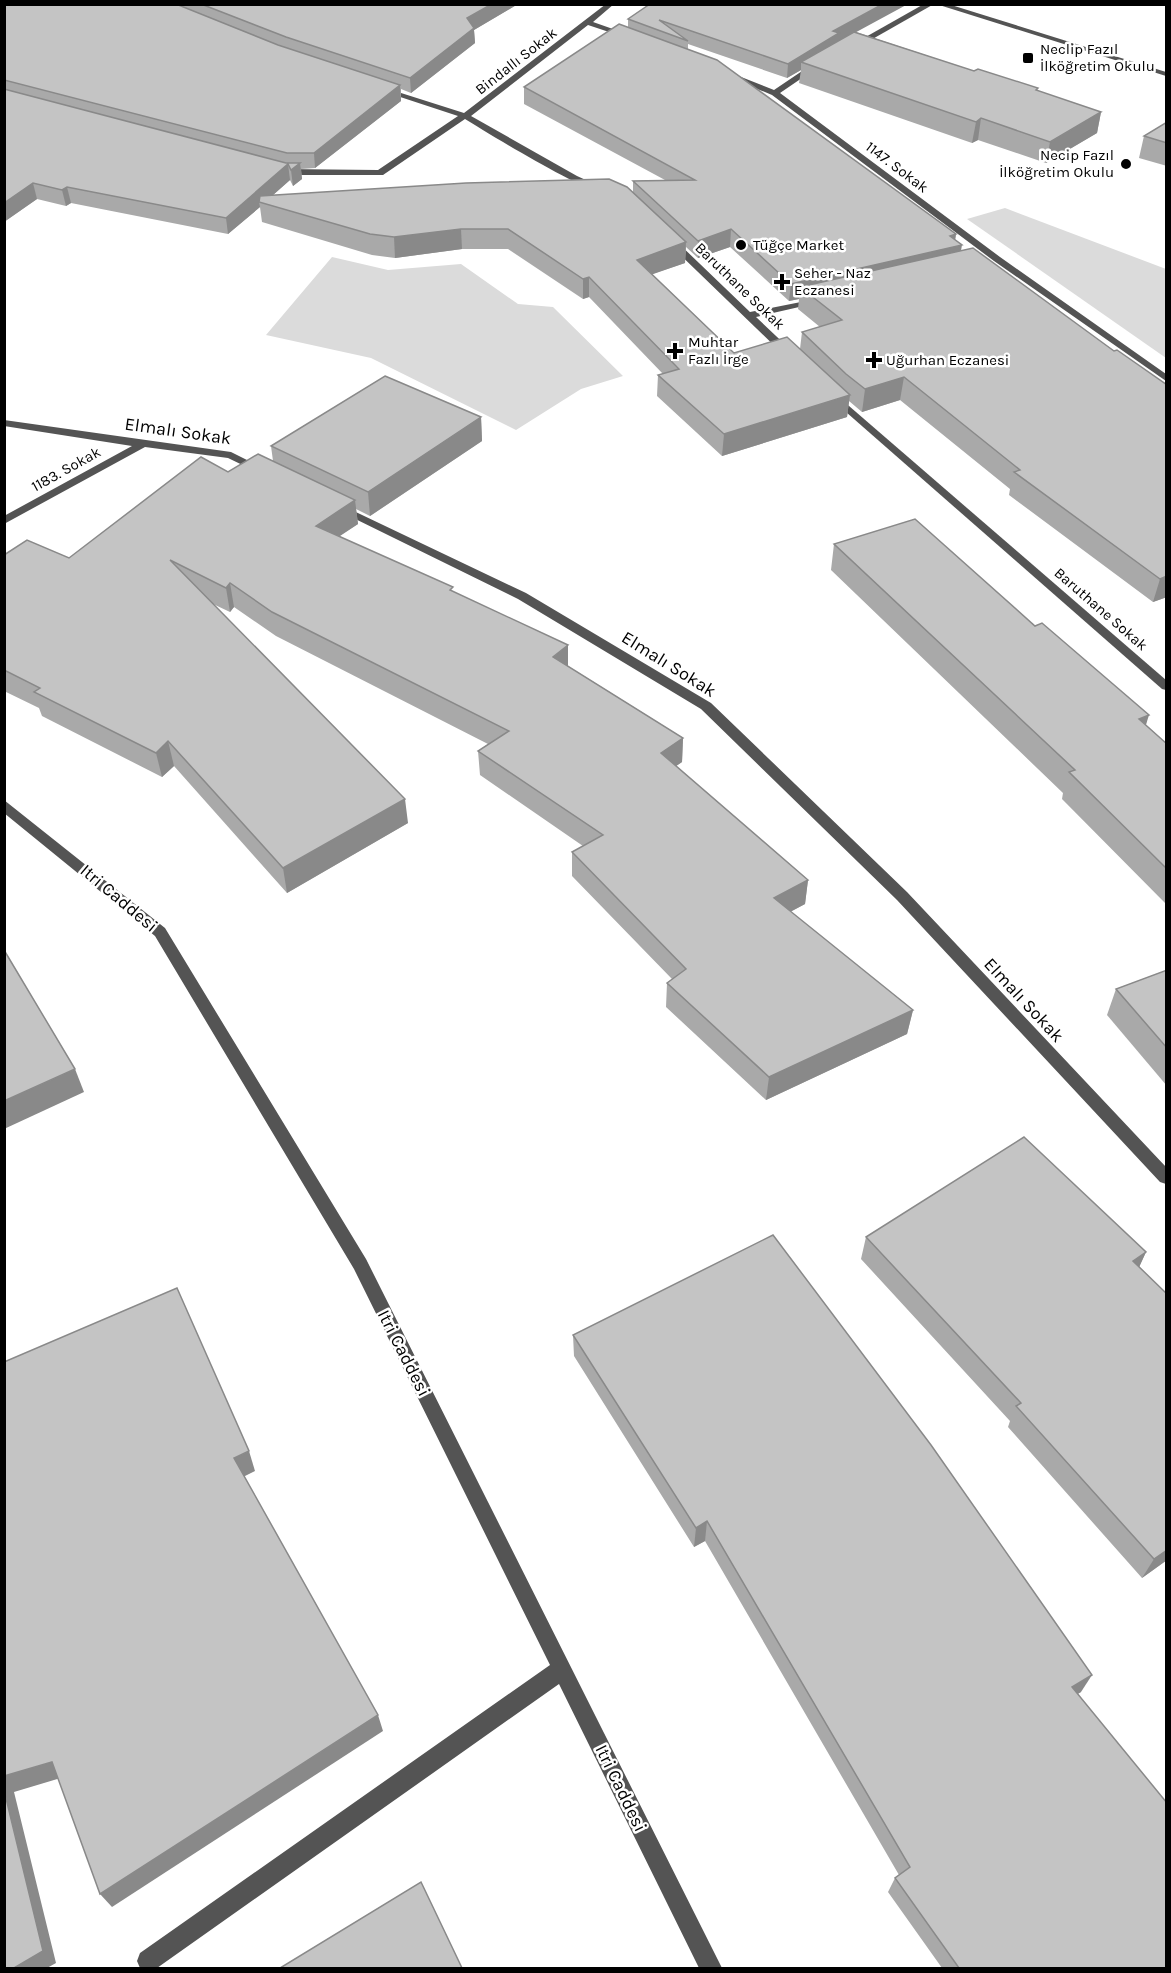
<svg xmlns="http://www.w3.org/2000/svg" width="1171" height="1973" viewBox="0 0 1171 1973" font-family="Karla,sans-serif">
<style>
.green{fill:#dbdbdb}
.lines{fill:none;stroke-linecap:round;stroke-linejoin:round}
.minor{fill:#545454;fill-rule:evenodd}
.wall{fill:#a9a9a9;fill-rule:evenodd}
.shaded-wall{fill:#898989}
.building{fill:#c4c4c4;stroke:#898989;stroke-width:1.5}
.poi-dot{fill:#000;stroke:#fff;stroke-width:2}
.labels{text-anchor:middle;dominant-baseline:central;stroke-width:5;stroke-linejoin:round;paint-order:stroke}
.far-poi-label{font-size:15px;fill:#000;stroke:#fff;text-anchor:start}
.far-street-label{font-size:15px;fill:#000;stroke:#fff}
.street-label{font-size:18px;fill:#000;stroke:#fff}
</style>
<rect width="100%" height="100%" fill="#fff"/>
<!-- green -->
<g class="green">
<path d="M1005 208 1166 269V358L967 219Z"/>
<path d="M332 257 388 270 461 264 518 304 553 307 623 376 581 389 516 430 371 358 266 335Z"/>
</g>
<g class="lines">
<!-- minor -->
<g class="minor">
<path d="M606 4H614L593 22 630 35V39L588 25 471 116 577 176 599 186V190C582 191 486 132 465 119L383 175H283L279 172 283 169 378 170 458 116 379 90V86L464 113Z"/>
<path d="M924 4H934L855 49 848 47Z"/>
<path d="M936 4H948L1166 72V76Z"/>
<path d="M814 63 821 65 780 93 1000 257 1166 374V381L994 261 772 95 724 75 731 73 774 90Z"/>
<path d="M668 239H674L750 312 821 298V302L756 317 794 353V357H786L668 243Z"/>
<path d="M834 393 1166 680V690L1162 689 830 398 829 396Z"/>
<path d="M4 420 231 452 269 471 263 474 259 473 228 458 145 447 4 524V516L132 446 4 426Z"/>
<path d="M339 504 526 593 711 703 907 892 1166 1167V1184L1160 1182 897 900 701 709 518 599 335 509 333 507Z"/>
<path d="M4 800 165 928 366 1259 722 1968H699L559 1684 157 1968H140L137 1961 140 1953 550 1665 354 1269 155 936 4 813Z"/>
</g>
</g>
<!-- wall -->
<g class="wall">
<path d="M4 4H518L474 30 475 43 411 93 401 89V101L315 168 301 169 302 179 293 186 290 180 273 195 633 193V181L665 180 524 104V87L628 27V19L856 32 974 71 1038 91 1101 112 1097 133 1046 163 978 140 972 143 799 83 801 70 787 78 688 44V49L956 234 955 240 961 251 1167 385V597L1153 602 1009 495 1010 489 900 400 862 412 849 401 847 417 722 456 657 396 658 375 663 374 589 297 583 299 508 249H462L395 258 372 255 262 222 260 207 228 234 71 203 66 206 37 199 4 222ZM686 247 698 258 730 247 789 301 799 299 798 309 820 327 802 332 800 349 734 353 652 274 685 263Z"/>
<path d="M1167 122V166L1139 158 1144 136Z"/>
<path d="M481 417 482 441 370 516 356 509 358 524 339 536 453 591 568 666 683 738 682 762 676 766 808 880 805 904 790 912 913 1010 907 1034 766 1100 666 1007 667 983 672 979 572 876V852L583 846 480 775 478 751 488 744 276 636 234 607 230 612 213 604 408 823 287 893 174 766 162 777 42 716 39 708 4 691V555L69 558 228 472 273 461 271 446Z"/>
<path d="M834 544 1146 725 1167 744V905L1062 799 1063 793 831 570Z"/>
<path d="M1167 970V1086L1107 1015 1116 989Z"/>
<path d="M866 1237 1146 1252 1139 1267 1167 1560 1142 1578 1008 1427 1010 1421 861 1259Z"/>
<path d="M573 1335 1081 1692 1077 1694 1167 1968H942L888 1892 895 1878 899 1875 705 1541 694 1547 574 1356Z"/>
</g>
<!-- shaded-wall -->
<g class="shaded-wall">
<path d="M492 4H518L474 30 475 43 411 93 410 78 467 18Z"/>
<path d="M883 4H908L801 62V70L787 78 788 64 833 31Z"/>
<path d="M400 85 401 101 315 168 314 153Z"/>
<path d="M1101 112 1097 133 1046 163 1050 142Z"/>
<path d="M981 118 978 140 972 143 976 122Z"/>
<path d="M300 163 302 179 293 186 291 170Z"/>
<path d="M288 164 290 180 264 203 259 202 260 207 228 234 226 218Z"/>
<path d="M33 183 37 199 4 222V203Z"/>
<path d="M67 187 71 203 66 206 62 190Z"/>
<path d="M461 229 462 249 395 258 394 237Z"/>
<path d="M731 229 730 247 698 258V241Z"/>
<path d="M956 234 954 247 962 245 959 262 800 287 799 299 789 301 791 284Z"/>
<path d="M686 242 685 263 636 280 637 260Z"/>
<path d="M589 277V297L583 299V279Z"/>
<path d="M904 377 900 400 862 412 865 389Z"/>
<path d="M850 395 847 417 722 456 724 434Z"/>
<path d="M481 417 482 441 370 516 368 492Z"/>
<path d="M355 500 358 524 319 550 316 526Z"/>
<path d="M1167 576V597L1153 602 1160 579Z"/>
<path d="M230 583 234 607 230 612 226 588Z"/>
<path d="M568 645V669L553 657Z"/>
<path d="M1149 715 1141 741 1139 719Z"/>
<path d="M683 738 682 762 660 777 661 753Z"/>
<path d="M168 741 174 766 162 777 156 753Z"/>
<path d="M405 799 408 823 287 893 283 868Z"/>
<path d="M808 880 805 904 771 922 774 898Z"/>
<path d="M913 1010 907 1034 766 1100 769 1077Z"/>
<path d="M75 1069 84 1092 4 1129V1101Z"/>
<path d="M1146 1252 1136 1274 1133 1261Z"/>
<path d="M249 1451 255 1471 241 1478 234 1458Z"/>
<path d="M707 1521 705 1541 694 1547 696 1528Z"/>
<path d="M1167 1550V1560L1142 1578 1154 1559Z"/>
<path d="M1092 1675 1081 1692 1061 1704 1072 1687Z"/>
<path d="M378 1715 383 1731 112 1907 100 1894Z"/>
<path d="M52 1762 64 1777 14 1792 56 1963 47 1968H14L4 1776Z"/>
</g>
<!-- building -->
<g class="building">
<path d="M4 4H176L278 45 400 85 314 153H287L4 80Z"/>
<path d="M201 4H492L467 18 474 28 410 78 286 37Z"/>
<path d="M650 4H883L833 31 839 33 788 64 659 20 688 41 628 19Z"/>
<path d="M619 24 717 60 956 234 950 236 962 245 791 284 731 229 698 241 633 181 695 180 524 87Z"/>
<path d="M854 32 974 71 978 69 1038 88 1036 90 1101 112 1050 142 981 118 976 122 801 62Z"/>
<path d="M4 89 286 163H300L291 170 288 164 226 218 67 187 62 190 33 183 4 203Z"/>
<path d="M1167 122V143L1144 136Z"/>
<path d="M609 179 627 187 686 242 637 260 734 353 787 337 850 395 724 434 658 375 679 369 589 277 583 279 508 229H461L394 237 370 234 259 202 260 196 466 183Z"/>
<path d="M973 248 1114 351 1117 350 1167 385V576L1160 579 1014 472 1020 470 904 377 865 389 846 374 802 332 842 320 800 287Z"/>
<path d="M385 376 481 417 368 492 271 446Z"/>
<path d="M258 454 355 500 316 526 453 587 450 590 568 645 553 657 683 738 661 753 808 880 774 898 913 1010 769 1077 667 983 686 969 572 852 603 835 478 751 509 731 272 612 230 583 226 588 170 560 405 799 283 868 168 741 156 753 34 692 40 688 4 670V555L27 540 69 558 201 457 228 472Z"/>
<path d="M915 519 1035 626 1042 623 1149 715 1139 719 1167 744V869L1069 772 1075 770 834 544Z"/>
<path d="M4 950 75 1069 4 1101Z"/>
<path d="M1167 970V1048L1116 989Z"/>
<path d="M1024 1137 1146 1252 1133 1261 1167 1294V1550L1154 1559 1016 1406 1021 1403 866 1237Z"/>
<path d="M773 1235 931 1445 1092 1675 1072 1687 1167 1803V1968H959L895 1878 910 1867 707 1521 696 1528 573 1335Z"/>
<path d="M177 1288 249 1451 234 1458 378 1715 100 1894 52 1762 4 1776V1362Z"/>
<path d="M4 1790 43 1951 14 1968H4Z"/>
<path d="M421 1882 462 1968H280Z"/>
</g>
<!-- markers -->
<g class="poi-dot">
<rect x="1022" y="52" width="12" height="12" rx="3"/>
<circle cx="1126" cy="164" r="6"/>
<circle cx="741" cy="245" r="6"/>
<path d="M779 273h6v6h6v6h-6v6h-6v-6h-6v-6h6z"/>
<path d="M672 342h6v6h6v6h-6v6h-6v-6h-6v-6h6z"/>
<path d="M871 351h6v6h6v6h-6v6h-6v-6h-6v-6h6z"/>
</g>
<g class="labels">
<!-- far-poi labels -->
<g class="far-poi-label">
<text x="1040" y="49">Neclip Fazıl<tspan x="1040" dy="17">İlköğretim Okulu</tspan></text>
<text x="1114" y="155" text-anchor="end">Necip Fazıl<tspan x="1114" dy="17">İlköğretim Okulu</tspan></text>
<text x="753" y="245">Tüğçe Market</text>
<text x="794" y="273">Seher - Naz<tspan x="794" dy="17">Eczanesi</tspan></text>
<text x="688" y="342">Muhtar<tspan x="688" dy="17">Fazlı İrge</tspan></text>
<text x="886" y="360">Uğurhan Eczanesi</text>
</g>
<!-- far-street labels -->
<g class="far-street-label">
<text transform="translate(516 61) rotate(-38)">Bindallı Sokak</text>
<text transform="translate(897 167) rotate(37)">1147. Sokak</text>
<text transform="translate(740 286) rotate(44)">Baruthane Sokak</text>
<text transform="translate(66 469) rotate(-29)">1183. Sokak</text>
<text transform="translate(1101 609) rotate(41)">Baruthane Sokak</text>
</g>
<!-- street labels -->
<g class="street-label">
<text transform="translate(178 431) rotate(8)">Elmalı Sokak</text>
<text transform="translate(669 664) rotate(32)">Elmalı Sokak</text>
<text transform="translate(119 898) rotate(40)">Itri Caddesi</text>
<text transform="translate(1024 1000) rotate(47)">Elmalı Sokak</text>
<text transform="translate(404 1353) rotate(63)">Itri Caddesi</text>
<text transform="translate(621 1788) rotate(64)">Itri Caddesi</text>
</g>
</g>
<!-- border -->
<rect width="1171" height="1973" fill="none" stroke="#000000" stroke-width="12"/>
</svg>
